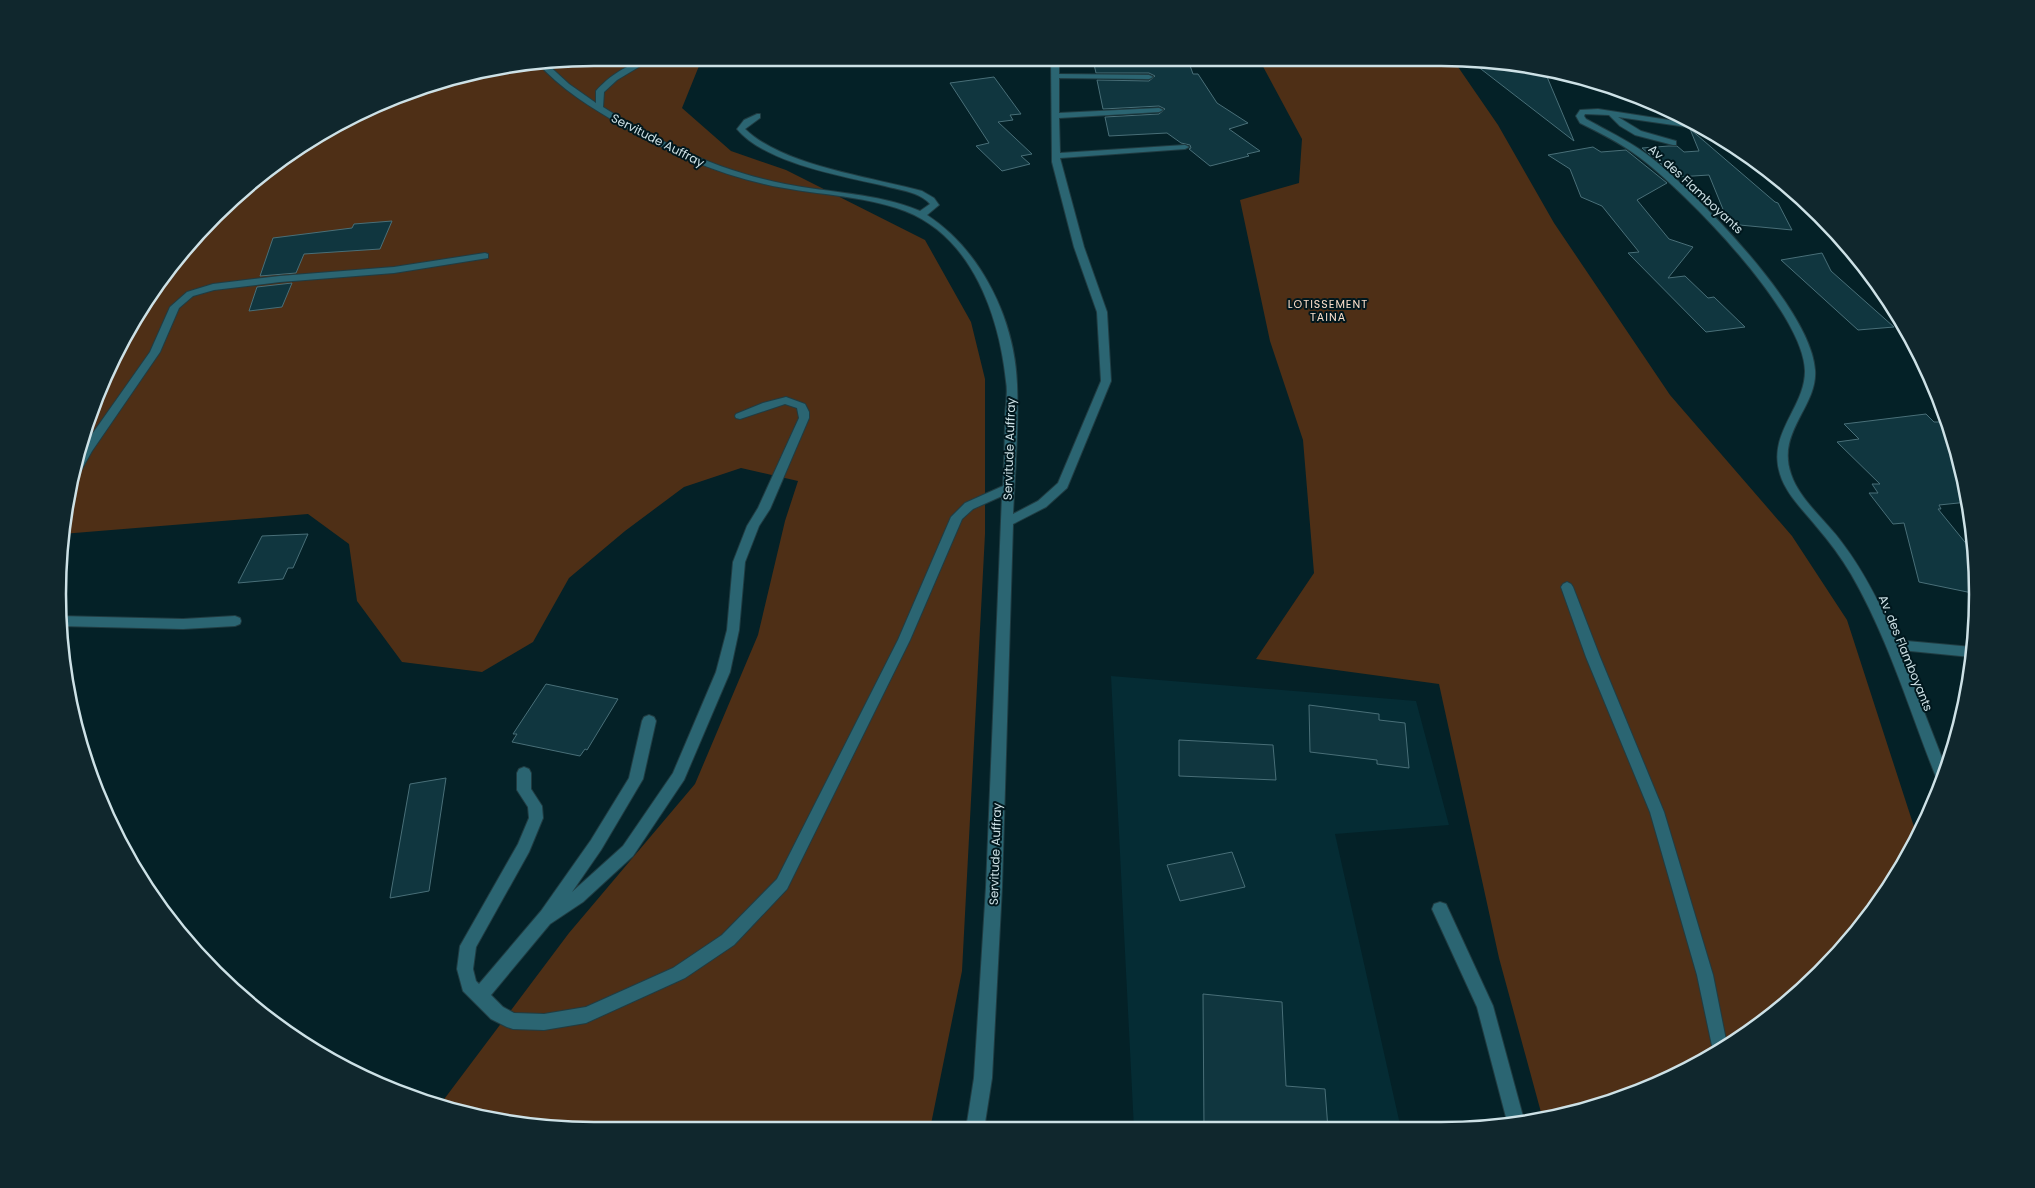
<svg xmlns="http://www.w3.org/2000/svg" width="2035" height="1188" viewBox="0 0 2035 1188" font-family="Poppins,sans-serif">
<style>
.built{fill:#052c34}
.green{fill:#4e2f16}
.building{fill:#10363f;stroke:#496f78}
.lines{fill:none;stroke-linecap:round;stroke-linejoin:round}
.minor-casing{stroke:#203c42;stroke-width:2}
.minor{fill:#2b6572;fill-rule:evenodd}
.labels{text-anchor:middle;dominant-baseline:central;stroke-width:4;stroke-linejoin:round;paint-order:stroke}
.far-neighbourhood-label{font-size:11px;letter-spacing:1px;fill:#f9deca;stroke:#00171d}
.street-label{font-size:12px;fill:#cde1e6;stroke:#00171d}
.rim{fill:none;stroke:#cde1e6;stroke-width:2.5}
</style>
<rect width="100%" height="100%" fill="#042127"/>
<!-- built -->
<path class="built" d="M1111 676 1416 701 1449 825 1335 834 1401 1129H1134Z"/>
<!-- green -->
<g class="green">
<path d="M1259 59H1456V64L1498 125 1554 223 1670 395 1792 536 1847 620 1917 836 1887 892 1820 974 1709 1058 1613 1102 1542 1116 1499 958 1439 684 1256 659 1314 573 1303 440 1270 341 1240 200 1299 183 1302 139Z"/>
<path d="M701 61 682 108 731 151 786 170 925 240 971 322 985 379V534L962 971 930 1129H559L439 1106 569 933 695 784 758 635 785 521 798 481 741 468 684 487 625 531 569 578 533 642 482 672 402 662 357 601 349 544 308 514 62 534 76 455 113 357 148 296 214 215 268 168 356 113 422 86 524 62Z"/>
</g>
<!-- building -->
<g class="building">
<path d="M1468 59 1545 72 1574 141Z"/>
<path d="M1093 60H1188L1193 74H1198L1217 103 1248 123 1229 129 1260 151 1247 154 1249 156 1210 166 1189 149 1191 148 1190 145 1181 143 1167 133 1109 136 1105 117 1159 114 1165 109 1159 106 1103 109 1097 80 1149 81 1155 76 1149 73H1096Z"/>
<path d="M994 77 1021 114 1010 115 1013 120 998 122 1032 154 1021 156 1030 164 1002 171 976 146 989 143 950 83Z"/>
<path d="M1690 129 1775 202 1778 203 1792 230 1729 224 1709 175 1677 177 1642 148 1669 146H1677L1684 152 1699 151Z"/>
<path d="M1593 147 1601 152 1626 150 1667 183 1637 200 1669 239 1693 247 1668 278 1685 276 1708 298 1714 297 1745 327 1706 332 1628 253 1639 252 1602 206 1581 197 1570 169 1548 155Z"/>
<path d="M392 221 380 249 304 254 296 273 260 276 273 238 352 228 354 224Z"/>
<path d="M1822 253 1831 271 1894 327 1858 330 1781 260Z"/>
<path d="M292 283 282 307 249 311 257 287Z"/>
<path d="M1926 414 1934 422H1942L1949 428 1967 489 1968 502 1939 505 1941 509H1938L1973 552 1977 594 1919 582 1904 523 1893 524 1869 493H1878L1872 484H1880L1837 442 1859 439 1844 424Z"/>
<path d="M308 534 293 568H288L283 579 238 583 262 536Z"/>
<path d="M546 684 618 699 587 750 585 749 580 756 512 742 517 734H513Z"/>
<path d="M1309 705 1379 714V720L1405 723 1409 768 1377 764V760L1310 752Z"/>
<path d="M1179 740 1273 745 1276 780 1179 776Z"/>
<path d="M446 778 429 891 390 898 410 784Z"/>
<path d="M1232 852 1245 887 1180 901 1167 865Z"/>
<path d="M1203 994 1282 1002 1286 1086 1325 1089 1328 1129H1204Z"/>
</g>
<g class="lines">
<defs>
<g id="minor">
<path d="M1051 60H1059V74L1149 75 1153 77 1149 79 1059 78V113L1159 108 1163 110 1159 112 1059 118 1060 153 1185 145 1189 147 1185 149 1060 158 1084 247 1107 312 1111 381 1067 488 1046 507 1013 524 1002 887 992 1078 984 1129H966L974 1078 986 887 1002 496 973 509 962 519 910 640 787 889 734 945 685 978 586 1023 544 1030 513 1029 507 1027 491 1019 463 991 457 969 460 946 518 844 529 818 528 807 517 790V773L519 769 524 767 529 769 531 773V789L542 806 543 818 529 852 476 947 473 969 476 981 479 984 541 911 591 840 629 778 642 721 644 717 649 715 654 717 656 721 643 779 601 850 572 892 623 846 673 773 716 672 727 630 733 562 747 526 758 508 799 418 797 408 785 404 740 419 736 418 735 416 736 414 763 403 786 397 805 404 809 412V418L770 509 759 526 745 562 739 630 730 672 684 780 633 856 583 902 550 924 491 995 503 1007 514 1013 544 1014 586 1007 673 968 722 935 777 879 898 640 951 517 965 503 1003 486C1004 463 1005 439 1005 415 1006 404 1008 392 1006 381 999 315 972 237 905 211 860 194 810 195 764 184 714 173 666 151 621 125 592 108 560 89 537 62H545L569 84 596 103V91C608 77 629 62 647 62L617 80 604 92 603 107C659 143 720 171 785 184 830 193 877 193 920 211L930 204C920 192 899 190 885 186 842 176 765 163 737 129L744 120 757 114H760V118L745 129C783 166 871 177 922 191L934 198 939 205 927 215C981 250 1015 320 1017 384 1019 427 1015 471 1013 514L1038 501 1058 483 1101 381 1097 312 1074 247 1052 162Z"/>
<path d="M854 61H888L884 63H858Z"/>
<path d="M1598 109 1688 123 1697 127 1694 128 1618 117 1641 131 1676 141V145H1673L1635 135 1620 126 1609 115 1585 114 1584 116 1586 119C1606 130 1627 140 1645 153 1694 190 1811 308 1815 370 1818 406 1776 432 1791 474 1800 501 1827 521 1843 544 1865 573 1881 606 1896 640L1972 647 1971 657 1900 650 1946 768 1942 783 1938 781 1936 777C1909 709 1888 638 1851 574 1841 557 1829 541 1816 526 1803 510 1786 494 1780 474 1767 433 1805 408 1805 371 1804 312 1686 192 1639 157 1621 143 1600 133 1580 123L1576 116 1580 110Z"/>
<path d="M485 253 488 254V258L394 273 280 282 214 290 193 296 179 308 160 352 92 451 75 481 71 482 74 462 81 450 150 352 170 307 187 292 213 284 280 276 394 267Z"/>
<path d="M1877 283 1881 288H1874L1872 286Z"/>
<path d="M1567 582 1571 584 1573 587 1600 657 1664 812 1713 975 1727 1045 1714 1055 1697 975 1650 812 1586 657 1561 587 1563 584Z"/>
<path d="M59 616 183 619 235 616 240 618 241 621 240 624 235 626 183 629 59 626Z"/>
<path d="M1440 902 1446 904 1493 1006 1524 1120 1508 1123 1507 1121 1477 1007 1432 909 1434 904Z"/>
</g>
</defs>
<!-- minor casing -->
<use href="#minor" class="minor-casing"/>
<!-- minor -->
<use href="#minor" class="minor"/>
</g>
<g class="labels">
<!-- far-neighbourhood labels -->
<g class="far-neighbourhood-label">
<text x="1328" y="304">LOTISSEMENT<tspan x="1328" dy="13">TAINA</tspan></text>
</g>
<!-- street labels -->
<g class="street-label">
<text transform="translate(658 140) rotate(27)">Servitude Auffray</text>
<text transform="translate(1696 189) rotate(43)">Av. des Flamboyants</text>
<text transform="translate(1009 449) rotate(-88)">Servitude Auffray</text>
<text transform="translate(1906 653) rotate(68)">Av. des Flamboyants</text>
<text transform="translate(995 854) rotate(-88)">Servitude Auffray</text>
</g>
</g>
<!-- crop -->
<path d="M0 0H2035V1188H0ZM594 66H1441A528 528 0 0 1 1969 594V594A528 528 0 0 1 1441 1122H594A528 528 0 0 1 66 594V594A528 528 0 0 1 594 66Z" fill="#10272d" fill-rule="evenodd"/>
<path class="rim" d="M594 66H1441A528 528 0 0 1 1969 594V594A528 528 0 0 1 1441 1122H594A528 528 0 0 1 66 594V594A528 528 0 0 1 594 66Z"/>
</svg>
